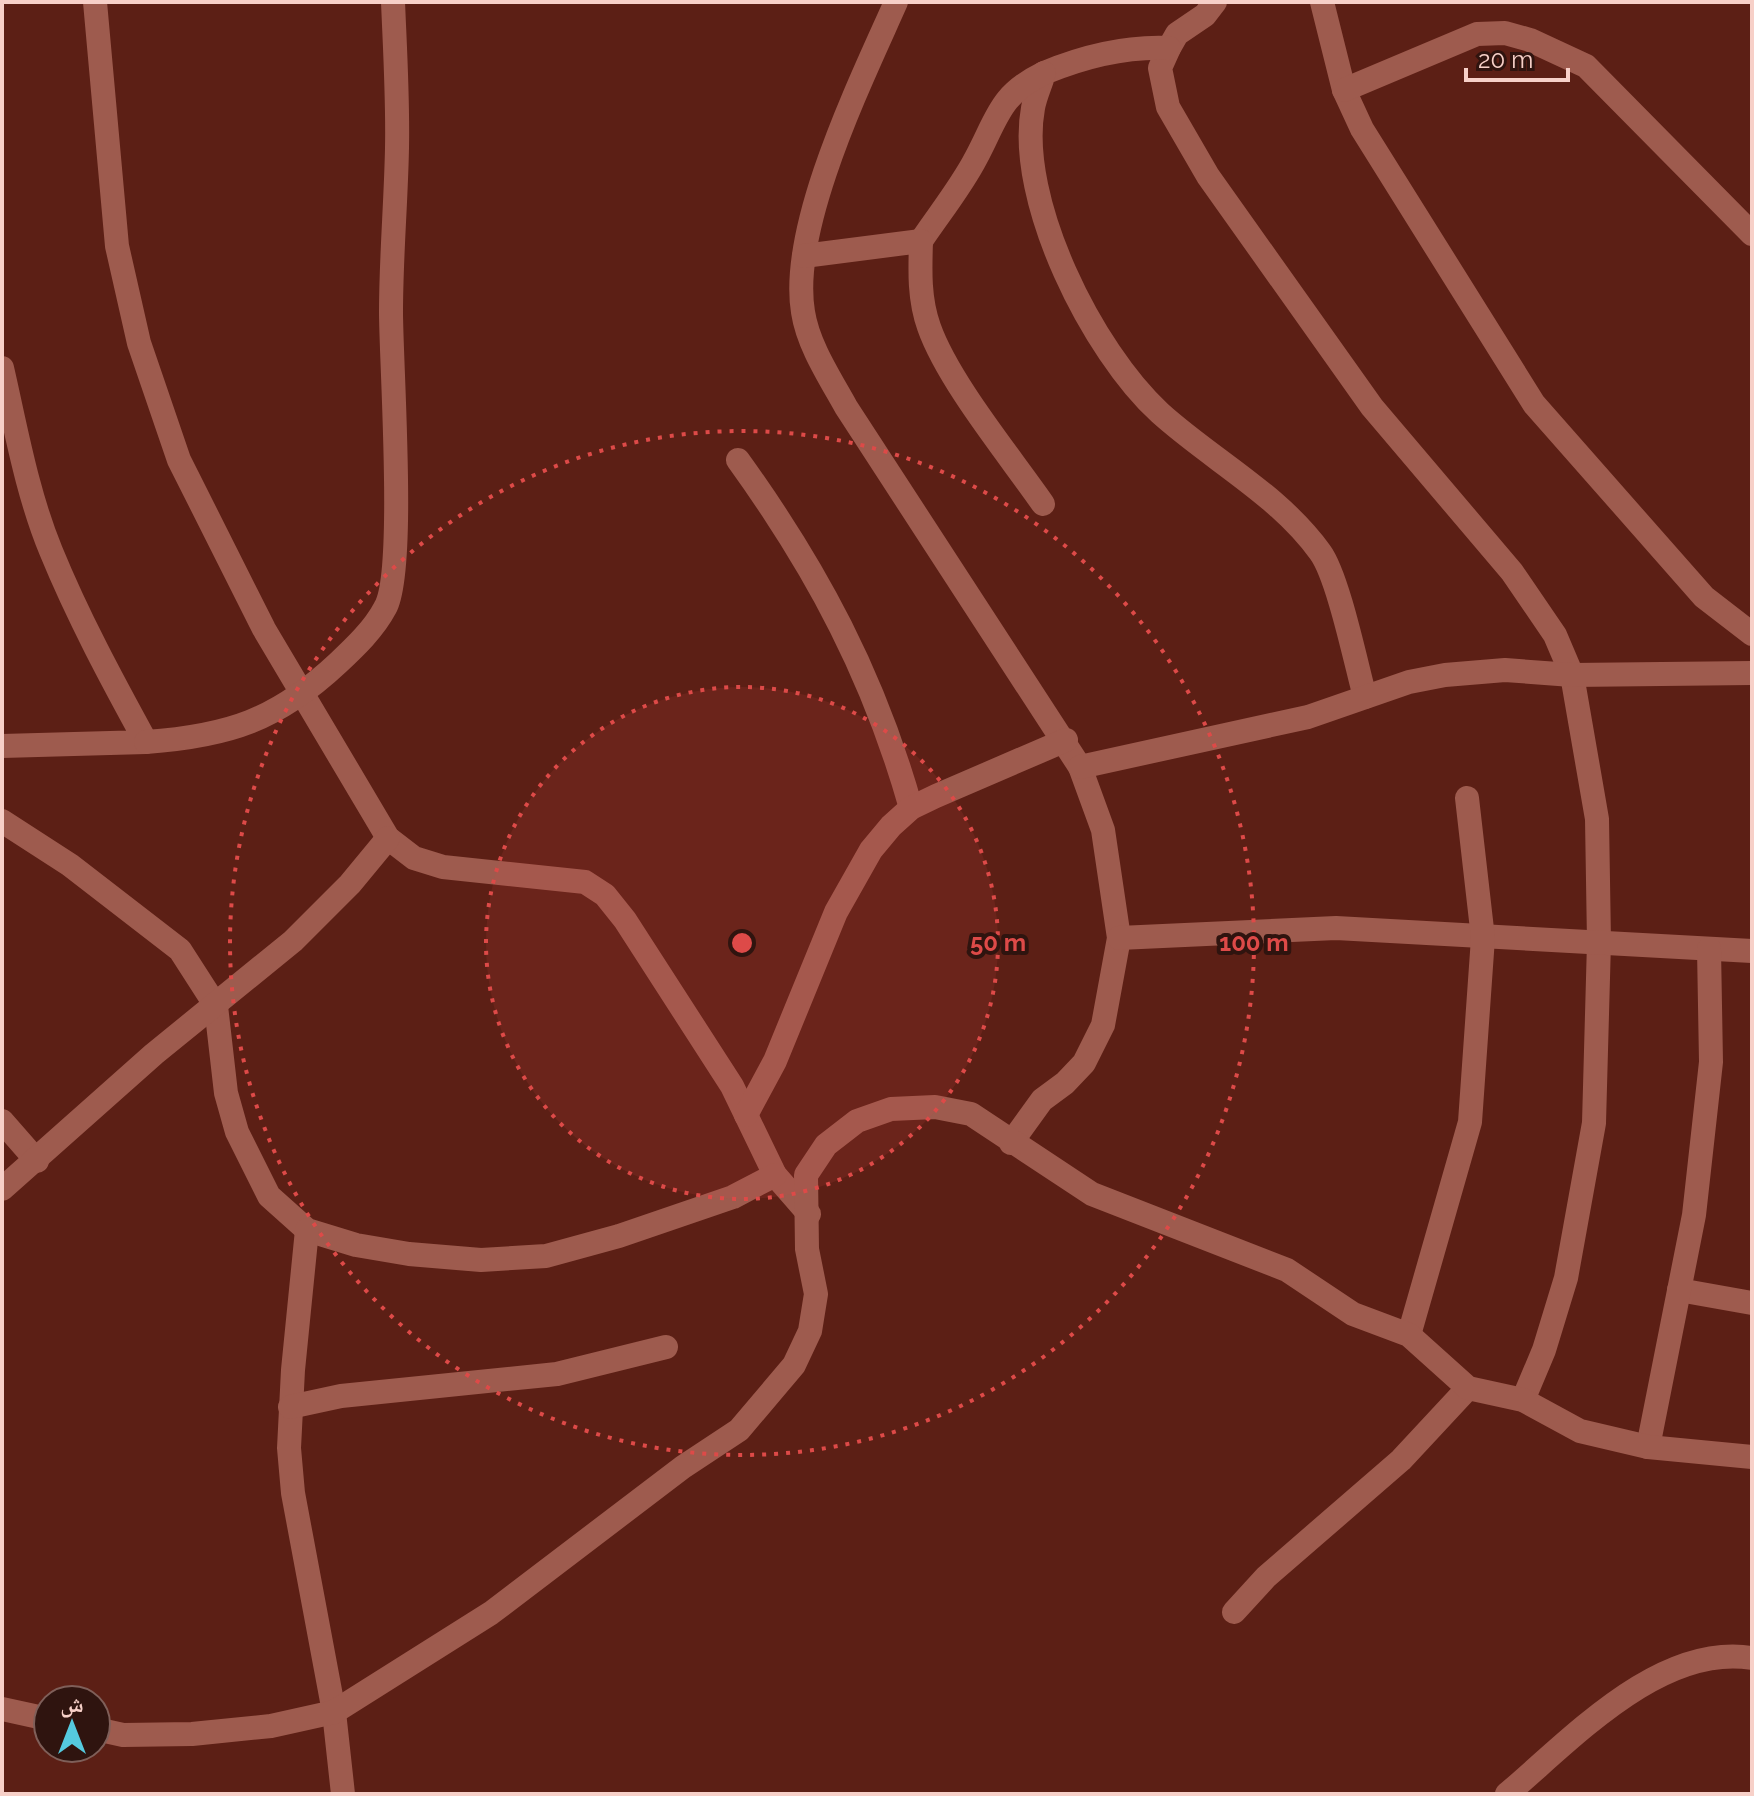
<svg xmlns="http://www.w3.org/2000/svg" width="1754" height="1796" viewBox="0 0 1754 1796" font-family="Raleway,'Noto Naskh Arabic',sans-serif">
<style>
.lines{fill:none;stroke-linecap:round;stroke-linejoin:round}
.street{stroke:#9e5b4e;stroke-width:24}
.ring{fill:none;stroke:#dd4a48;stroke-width:4;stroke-dasharray:4 8}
.centre{fill:#dd4a48;stroke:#2f140f;stroke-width:4}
.ring-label{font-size:24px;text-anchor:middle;font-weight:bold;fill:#dd4a48;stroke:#2f140f;stroke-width:8;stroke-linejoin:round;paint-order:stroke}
</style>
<rect width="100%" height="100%" fill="#5c1f15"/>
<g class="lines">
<!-- street -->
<g class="street">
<path d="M95 2 117 246 139 343 179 460 264 629 388 838 414 858 443 867 585 882 605 895 625 920 732 1086 775 1175 809 1214"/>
<path d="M896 2C861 81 789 227 803 312 808 345 830 378 846 407L1080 767 1103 830 1119 938 1103 1025 1084 1063 1065 1083 1042 1100 1011 1143"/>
<path d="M1215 2 1205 15 1177 34 1169 48 1160 68 1168 107 1208 176 1372 407 1512 572 1555 635 1572 675 1597 819 1599 942 1594 1123 1566 1278 1544 1350 1523 1400"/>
<path d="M1322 2 1344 90 1362 129 1534 404 1704 597 1752 634"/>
<path d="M1169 48C1125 46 1085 56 1044 73 1041 84 1035 96 1033 108 1016 200 1093 352 1160 413 1212 460 1278 494 1320 552 1338 576 1356 664 1365 697"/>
<path d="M1344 90 1477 34 1505 33 1530 40 1586 66 1752 234"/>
<path d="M921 241C939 214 961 187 976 158 998 117 999 95 1044 73"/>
<path d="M804 256 921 241C920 271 919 299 929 327 948 381 1009 455 1043 504"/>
<path d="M2 368C16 429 27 493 51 551 78 617 112 680 146 742L2 746"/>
<path d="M738 460C818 571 874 677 911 808"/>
<path d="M146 742C229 736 277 720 338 663 355 647 374 629 385 608 406 573 391 365 391 312 391 257 396 202 397 148 398 99 395 50 393 2"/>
<path d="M1080 767 1308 717 1409 682 1445 675 1505 670 1572 675 1752 673"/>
<path d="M2 821 70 865 180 950 216 1006 226 1093 237 1132 269 1196 307 1230 356 1245 409 1254 481 1260 546 1256 619 1236 733 1197 775 1175"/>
<path d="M1119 938 1336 928 1752 951"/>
<path d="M746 1115 775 1061 836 912 871 850 891 826 911 808 936 796 1066 740"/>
<path d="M2 1121 37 1161"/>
<path d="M2 1189 154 1054 293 941 350 884 388 838"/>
<path d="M307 1230 293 1370 289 1448 293 1493 334 1712 343 1794"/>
<path d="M1679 1290 1752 1303"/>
<path d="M1409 1335 1470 1122 1483 938 1467 798"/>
<path d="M290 1407 341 1396 557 1374 666 1347"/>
<path d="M1648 1447 1694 1215 1711 1062 1709 949"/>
<path d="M1234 1612 1266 1577 1401 1460 1468 1388"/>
<path d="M2 1709 48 1719"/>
<path d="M96 1729 123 1735 192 1734 271 1726 334 1712 491 1613 683 1467 739 1430 794 1365 810 1331 816 1294 807 1249 806 1175 826 1145 857 1121 891 1109 935 1107 971 1114 1092 1194 1287 1270 1353 1314 1409 1335 1468 1388 1523 1400 1580 1431 1648 1447 1752 1457"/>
<path d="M1507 1794C1572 1739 1660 1643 1752 1658"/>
</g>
</g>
<!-- distance rings -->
<circle cx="742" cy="943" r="256" fill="#dd4a48" fill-opacity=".12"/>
<g class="ring">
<circle cx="742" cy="943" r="256"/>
<circle cx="742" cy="943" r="512"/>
</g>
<circle cx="742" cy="943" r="12" class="centre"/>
<g class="ring-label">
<text x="998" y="951">50 m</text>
<text x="1254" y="951">100 m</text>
</g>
<!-- border -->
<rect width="1754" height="1796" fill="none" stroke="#f7d0c8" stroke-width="8"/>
<!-- north arrow -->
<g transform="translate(72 1724)"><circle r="38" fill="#2f140f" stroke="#7f5f59" stroke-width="2"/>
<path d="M0-6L14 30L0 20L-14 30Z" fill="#55cadf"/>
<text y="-12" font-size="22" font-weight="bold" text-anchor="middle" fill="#f7d0c8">ش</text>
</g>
<!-- scale -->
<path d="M1466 68v12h102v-12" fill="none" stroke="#f7d0c8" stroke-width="4"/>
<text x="1478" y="68" font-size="24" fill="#f7d0c8" stroke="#2f140f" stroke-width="6" paint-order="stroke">20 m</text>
</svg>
